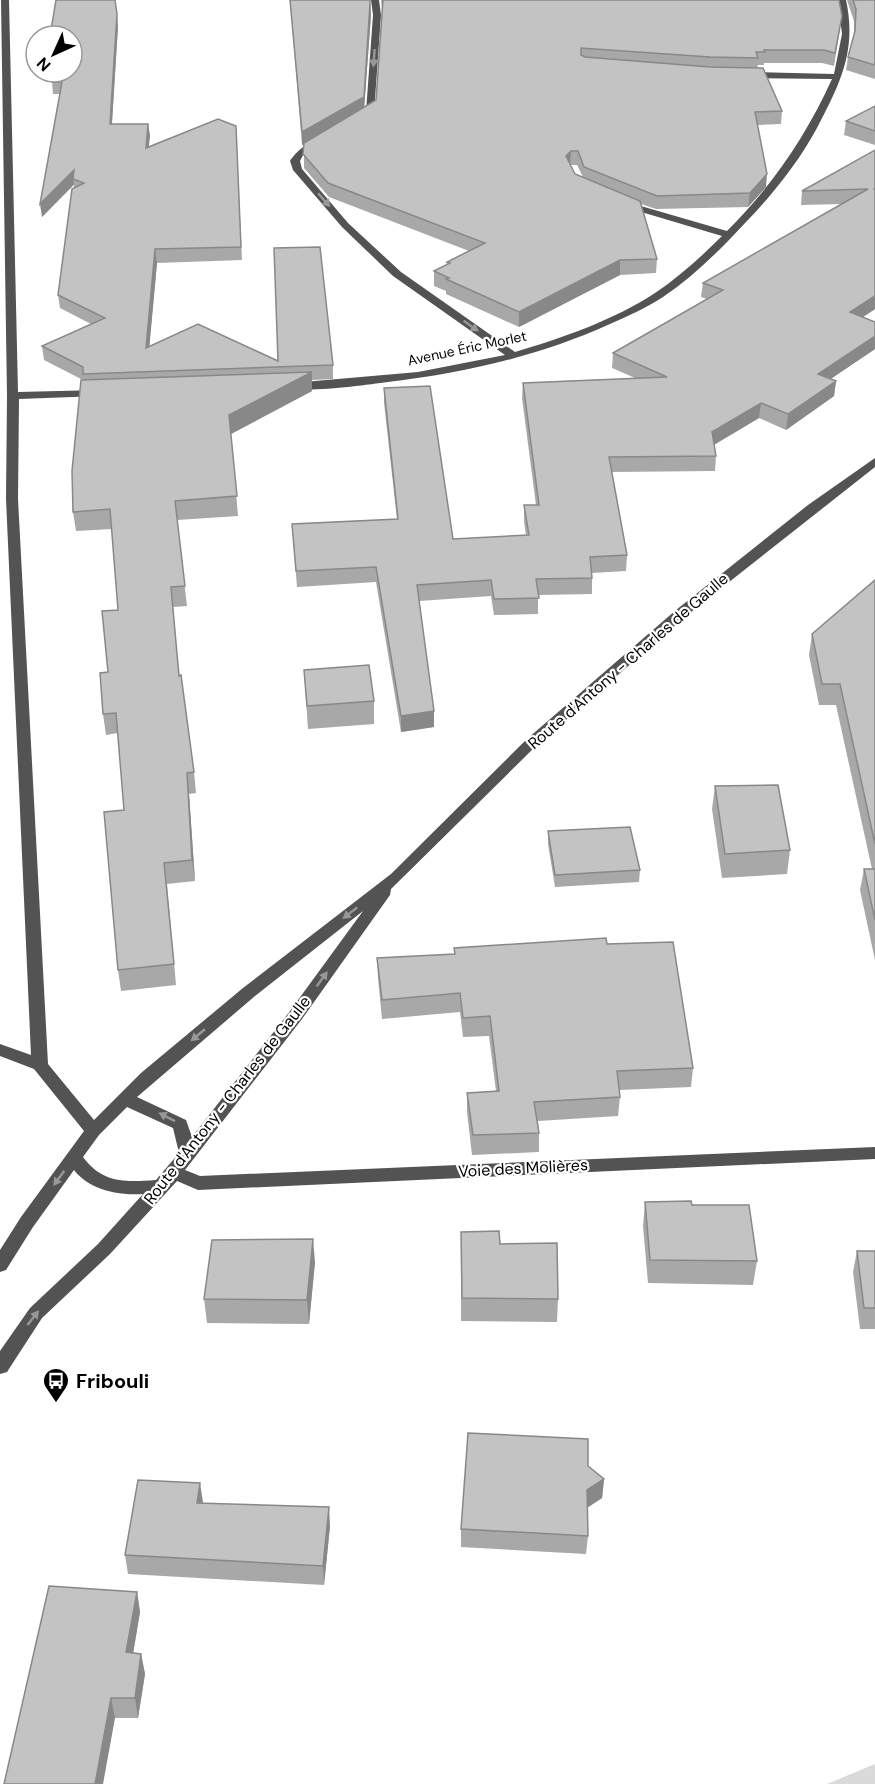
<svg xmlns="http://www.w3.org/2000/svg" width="875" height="1784" viewBox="0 0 875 1784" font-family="'DM Sans',sans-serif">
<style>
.green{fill:#dadada}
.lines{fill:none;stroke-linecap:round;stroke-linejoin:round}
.minor{fill:#535353;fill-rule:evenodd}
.wall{fill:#a8a8a8;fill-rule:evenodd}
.shaded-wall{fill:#888}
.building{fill:#c3c3c3;stroke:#888;stroke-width:1.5}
.oneway{fill:#989898}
.labels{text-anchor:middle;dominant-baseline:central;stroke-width:4.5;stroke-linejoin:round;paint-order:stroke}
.far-street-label{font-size:14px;fill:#000;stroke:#fff}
.street-label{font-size:16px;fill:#000;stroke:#fff}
.near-poi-label{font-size:20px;font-weight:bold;fill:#000;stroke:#fff;text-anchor:start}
</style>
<rect width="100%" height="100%" fill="#fff"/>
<!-- green -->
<path class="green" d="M875 1764V1784H827Z"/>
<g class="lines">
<!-- minor -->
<g class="minor">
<path d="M1 0H9L18 392 100 390 106 393 100 396 19 399 18 499 48 1064 94 1120 141 1073 243 988 391 874 527 739 676 610 808 505 875 458V467L686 616 537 745 391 889 390 895 302 1019 185 1170 200 1176 875 1147V1159L198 1190 177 1181 110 1254 42 1318 7 1372 0 1374V1351L30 1308 98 1244 143 1194C120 1196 89 1190 74 1170L33 1227 6 1270 0 1272V1250L21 1217 84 1131 34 1069 0 1056V1044L31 1055 6 499 7 396ZM363 911 290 1011 192 1137 186 1120 137 1097 255 996ZM127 1107 173 1128 179 1153 156 1180C126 1182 103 1184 83 1157L99 1135Z"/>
<path d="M371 0H379L381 15 374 113 363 122 358 119 366 112 373 15Z"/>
<path d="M838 0H846C857 51 840 84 817 128 798 163 773 194 746 222 721 249 694 276 663 297 646 308 628 316 610 324 539 356 465 373 388 382 364 385 310 393 288 388L286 386 292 383 418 372 505 355 393 276 342 227 293 170 290 161C297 150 311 139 324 140V144L303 155 300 161 302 169 348 223 401 272 515 352C562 338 614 320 655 293 679 277 701 257 722 236L621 206V202H627L727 231C772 186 805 138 832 79L746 78 742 75 746 72 834 74 842 34Z"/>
</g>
</g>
<!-- wall -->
<g class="wall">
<path d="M290 0H370L371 15 364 107 376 100 382 10 381 0H839L840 29 834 66 822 63H764V65H758L757 68 782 111 781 124 757 125 766 187 748 207 656 209 641 204 657 259 656 273 620 275 519 327 446 294V291L434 286V271L447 265V262L469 251 329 197 304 168V144L302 145ZM570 165H577L583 177 575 174Z"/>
<path d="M847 0H875V79L846 70 848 57 854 36V21Z"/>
<path d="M118 26 112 124H148L150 136 148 147 236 126 242 260 157 263 149 347 278 361 333 365V379L312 380V391L231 434 238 516 177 520 187 606 173 607 179 676 194 772 196 793 189 794 195 881 167 884 176 985 121 991 118 970 124 810 118 733 106 735 103 714 108 672 118 610 112 529 76 531 73 512 83 380 44 360 42 346 91 324 60 308 58 295 74 188V185L42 217 60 94H53L52 82Z"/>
<path d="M875 107V145L844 135 846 121Z"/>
<path d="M875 150V309L863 317 875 349 830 379 836 381 834 396 786 430 759 418 714 445 716 456 715 471 612 472 627 555 626 571 592 573V594L538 595V614L494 615 491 596 419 601 434 727 401 732 376 582 297 587 292 524 397 519 384 403V388L453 539 526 536 524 521V505H536L522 398 523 383 635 378 612 368 613 353 707 299 701 297 703 283 842 204 801 205 802 191Z"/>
<path d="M875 580V960L860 890 864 869H872L836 705H819L809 655 812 634Z"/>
<path d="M304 670 374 701V724L308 729Z"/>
<path d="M715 786 790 850 787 874 722 878 712 809Z"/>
<path d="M548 831 640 870 639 882 555 887 548 844Z"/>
<path d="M607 944 693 1068 691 1087 619 1090 620 1097 618 1116 538 1121 539 1133V1152L472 1155 467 1112V1093L496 1091 489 1036 463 1037 460 1012 382 1019 378 978 377 958 454 954V948Z"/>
<path d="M645 1202 692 1205 757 1261 753 1285 648 1283 643 1226Z"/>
<path d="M461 1232 558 1299 557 1322 461 1321Z"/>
<path d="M857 1251H875V1329H860L853 1272Z"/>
<path d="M315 1262 309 1324 207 1323 204 1299Z"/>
<path d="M588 1466 604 1479 602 1498 587 1508 588 1536 586 1554 461 1547V1529Z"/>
<path d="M203 1502 202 1503 330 1526 324 1585 128 1574 125 1555Z"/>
<path d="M137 1592 140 1612 133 1653 141 1654 145 1674 138 1718H115L4 1784Z"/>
</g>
<!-- shaded-wall -->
<g class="shaded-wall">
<path d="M370 3 371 15 364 111 302 145V132Z"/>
<path d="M117 14 118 26 111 137 110 124Z"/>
<path d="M148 124 150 136 147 161 146 148Z"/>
<path d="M571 151 570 165 566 156Z"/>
<path d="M74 170 73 179 74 184 42 217 40 204Z"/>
<path d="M767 174 766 187 748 207 750 193Z"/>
<path d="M155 249 157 263 148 362 146 348Z"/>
<path d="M620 260V275L519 327V312Z"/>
<path d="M875 296V309L848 327 850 312Z"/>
<path d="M875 336V349L816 389 818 374Z"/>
<path d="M312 372V391L231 434 229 415Z"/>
<path d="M836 381 834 396 786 430 788 414Z"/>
<path d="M761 403 759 418 710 447 712 432Z"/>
<path d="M434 711V727L401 732V716Z"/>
<path d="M187 773 189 794 195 881 192 860Z"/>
<path d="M313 1239 315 1262 309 1324 307 1300Z"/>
<path d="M604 1479 602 1498 585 1509 587 1490Z"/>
<path d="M200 1483 203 1502 200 1522 197 1503Z"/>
<path d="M329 1507 330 1526 324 1585 323 1566Z"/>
<path d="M137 1592 140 1612 130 1672 126 1652Z"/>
<path d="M141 1654 145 1674 138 1718 135 1698Z"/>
<path d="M111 1698 115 1718 103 1784H95Z"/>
</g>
<!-- building -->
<g class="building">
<path d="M56 0H115L117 14 110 124H148L146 148 218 119 236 126 241 247 155 249 146 348 198 324 278 361 274 248 320 247 333 365 83 374V367L42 346 105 318 58 295 72 189 84 183 73 179 74 170 40 204 62 82H52L53 72H72V36H50Z"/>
<path d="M290 0H370V3L364 97 302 132Z"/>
<path d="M383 0H839L842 16 835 53 824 50H764L765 52H756L758 58 710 57 581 48V55L585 57 710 67 763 68 782 111 755 112 767 174 750 193 657 196 584 167 578 151H571L566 156 575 174 640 201 657 259 620 260 519 312 446 279 449 278 434 271 450 263 447 262 485 243 328 183 303 154 304 143 376 100Z"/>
<path d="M853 0H875V65L848 57 855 31 856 9Z"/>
<path d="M875 106V131L846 121Z"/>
<path d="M875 150V189H873H875V296L850 312 875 322V336L818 374 836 381 788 414 761 403 712 432 716 456 609 457 627 555 590 557 592 578 536 579 539 598 494 599 491 580 417 585 434 711 401 716 376 567 296 571 292 524 398 519 384 388 430 386 453 539 529 535 524 505H539L523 383 667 377 613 353 723 290 703 283 868 189 802 191Z"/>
<path d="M312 372 229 415 237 496 175 501 185 586 171 587 179 676 181 675 194 772 187 773 192 860 164 863 174 964 118 970 104 812 124 810 116 713 103 714 100 673 108 672 102 611 118 610 110 509 73 512 72 471 81 380Z"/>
<path d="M875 580V844L840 684H822L812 634Z"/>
<path d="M369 665 374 701 307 706 304 670Z"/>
<path d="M778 785 790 850 725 854 715 786Z"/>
<path d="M630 827 640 870 555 875 548 831Z"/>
<path d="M864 869H875V920Z"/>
<path d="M606 938 607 944 673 942 693 1068 617 1071 620 1097 534 1102 539 1133 473 1135 467 1093 499 1091 490 1016 463 1018 460 993 382 1000 377 958 455 954 454 948Z"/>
<path d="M691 1201 692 1205H749L757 1261 650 1260 645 1202Z"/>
<path d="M499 1231 500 1244 557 1243 558 1299 462 1298 461 1232Z"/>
<path d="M313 1239 307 1300 204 1299 212 1240Z"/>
<path d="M857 1251H875V1308H864Z"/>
<path d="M468 1433 588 1439V1466L604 1479 587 1490 588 1536 461 1529Z"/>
<path d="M138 1480 200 1483 197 1503 329 1507 323 1566 125 1555Z"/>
<path d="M49 1586 137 1592 126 1652 141 1654 135 1698H111L95 1784H4Z"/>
</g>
<!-- one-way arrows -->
<defs><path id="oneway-solid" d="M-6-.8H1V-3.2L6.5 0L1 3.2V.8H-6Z" transform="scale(1.5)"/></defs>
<g class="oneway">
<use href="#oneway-solid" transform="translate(374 58) rotate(94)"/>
<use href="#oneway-solid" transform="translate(324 200) rotate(49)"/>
<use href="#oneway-solid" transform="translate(471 326) rotate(35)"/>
<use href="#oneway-solid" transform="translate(350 913) rotate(142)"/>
<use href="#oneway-solid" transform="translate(322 979) rotate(-54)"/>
<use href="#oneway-solid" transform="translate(198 1035) rotate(140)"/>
<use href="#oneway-solid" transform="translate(167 1117) rotate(-153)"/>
<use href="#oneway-solid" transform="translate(59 1178) rotate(126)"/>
<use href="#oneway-solid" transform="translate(33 1318) rotate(-52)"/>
</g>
<!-- icons -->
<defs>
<symbol id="bus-pin" viewBox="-11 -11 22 30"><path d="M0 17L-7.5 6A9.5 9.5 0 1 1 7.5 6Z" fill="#000" stroke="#fff"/><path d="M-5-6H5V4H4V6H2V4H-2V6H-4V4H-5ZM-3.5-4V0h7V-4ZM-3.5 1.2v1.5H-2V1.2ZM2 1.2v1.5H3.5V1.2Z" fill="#fff"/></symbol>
</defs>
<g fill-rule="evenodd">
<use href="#bus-pin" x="41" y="1366" width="30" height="40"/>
</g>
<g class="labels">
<!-- far-street labels -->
<g class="far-street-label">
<text transform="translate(467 348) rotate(-12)">Avenue Éric Morlet</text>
</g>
<!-- street labels -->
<g class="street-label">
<text transform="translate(628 661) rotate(-41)">Route d'Antony - Charles de Gaulle</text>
<text transform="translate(227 1100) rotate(-52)">Route d'Antony - Charles de Gaulle</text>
<text transform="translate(523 1168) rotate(-3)">Voie des Molières</text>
</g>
<!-- near-poi labels -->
<g class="near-poi-label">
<text x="76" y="1381">Fribouli</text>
</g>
</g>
<!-- north arrow -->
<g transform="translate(54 54) rotate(225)"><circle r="28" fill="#ffffff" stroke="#999999" stroke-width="1.5"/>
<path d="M0-4.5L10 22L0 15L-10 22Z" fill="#000000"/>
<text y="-9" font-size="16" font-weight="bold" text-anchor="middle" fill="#000000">N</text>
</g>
</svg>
